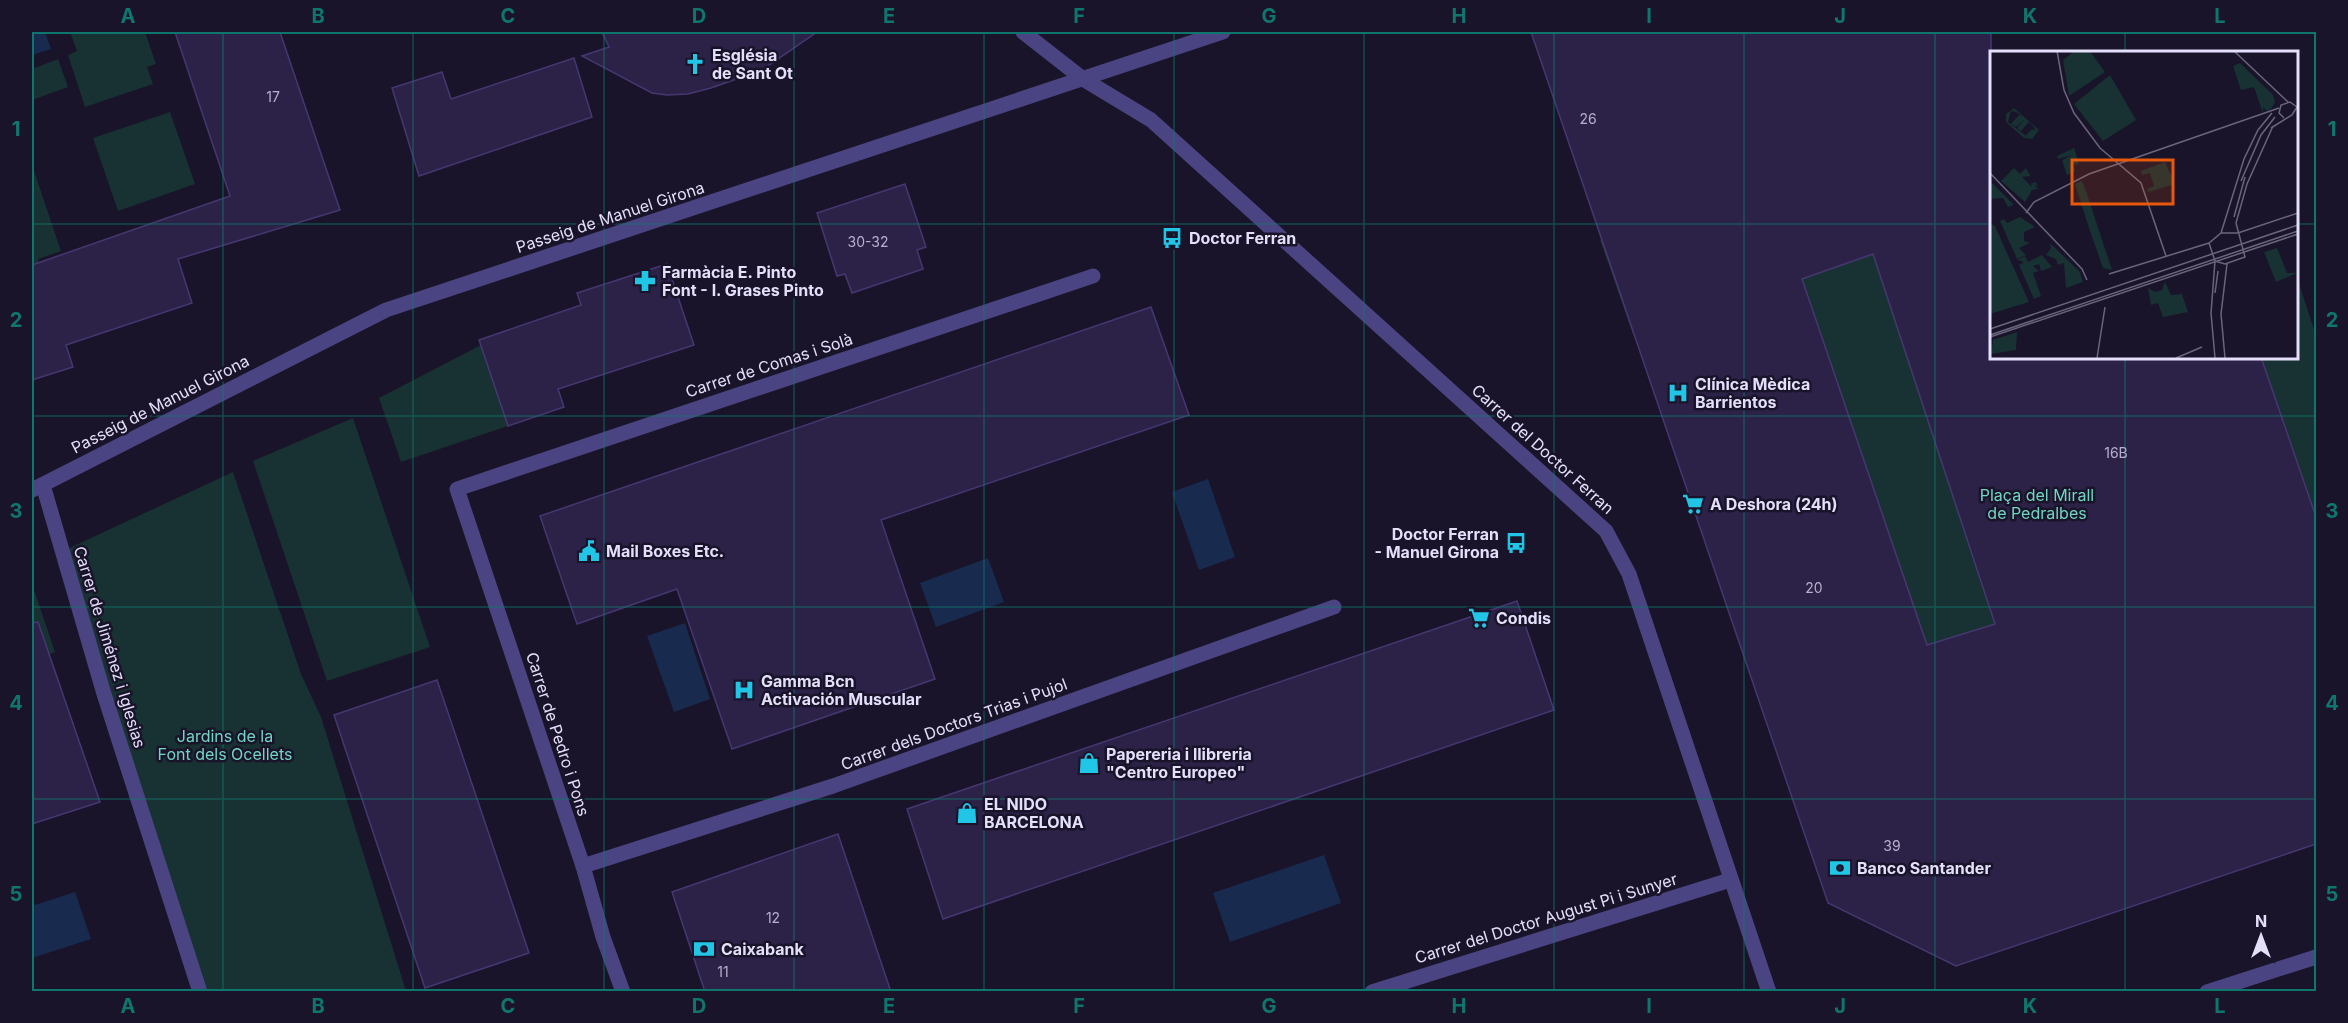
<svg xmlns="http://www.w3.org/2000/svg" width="2348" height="1023" viewBox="0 0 2348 1023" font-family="Inter,sans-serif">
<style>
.green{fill:#183132}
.water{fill:#182a4e}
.building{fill:#2c2248;stroke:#463771;stroke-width:1.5;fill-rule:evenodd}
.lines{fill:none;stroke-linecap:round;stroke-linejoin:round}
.minor{stroke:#4b4482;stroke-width:15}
.grid{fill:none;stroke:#0f766e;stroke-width:1.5;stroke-opacity:0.55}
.labels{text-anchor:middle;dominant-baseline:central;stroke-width:5;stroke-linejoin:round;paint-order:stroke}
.number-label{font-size:14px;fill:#b6b0ce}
.poi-label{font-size:16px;font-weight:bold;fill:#e4dffb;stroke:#191429;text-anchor:start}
.street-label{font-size:16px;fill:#e4dffb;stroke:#191429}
.park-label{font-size:16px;fill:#72d5c3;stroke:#191429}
.inset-road{fill:none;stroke:#6a657d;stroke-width:1.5}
.view{fill:#e8590c;fill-opacity:0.15;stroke:#e8590c;stroke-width:3}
.inset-edge{fill:none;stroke:#e4dffb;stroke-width:3}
.neatline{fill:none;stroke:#0f766e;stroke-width:2}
.grid-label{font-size:20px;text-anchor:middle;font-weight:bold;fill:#0f766e}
</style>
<rect width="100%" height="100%" fill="#191429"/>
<!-- green -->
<g class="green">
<path d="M70 32H145L156 64 147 67 153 84 85 107 68 55 77 51Z"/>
<path d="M58 59 68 87 32 100V69Z"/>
<path d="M1991 108V357H2296V274L2316 336V570L1775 744 1801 279 1634 337 1600 240Z"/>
<path d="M170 112 195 184 118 211 93 138Z"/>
<path d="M32 165 61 251 38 259 43 278 32 282Z"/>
<path d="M481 345 508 426 401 462 379 398Z"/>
<path d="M353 418 430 647 327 681 253 461Z"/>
<path d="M233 472 301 674 321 717 406 991H200L63 551Z"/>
<path d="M32 584 55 652 32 661Z"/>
</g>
<!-- water -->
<g class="water">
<path d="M32 32H45L51 49 32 55Z"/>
<path d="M1208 479 1235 557 1199 570 1172 492Z"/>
<path d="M988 558 1004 602 936 627 920 583Z"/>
<path d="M685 623 710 699 674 712 647 636Z"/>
<path d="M1324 855 1341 903 1230 942 1213 893Z"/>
<path d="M75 892 91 939 32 958V906Z"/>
</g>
<!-- building -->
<g class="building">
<path d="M175 32H280L340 210 178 259 192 303 66 345 73 367 32 380V265L230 196Z"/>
<path d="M602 32H817L762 70 711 88 688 94 667 95 652 93 582 56 609 47Z"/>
<path d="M1531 32H1991V357H2261L2316 517V844L1956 966 1828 903ZM1873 254 1995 624 1927 645 1802 279Z"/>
<path d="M574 58 592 117 419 176 392 88 442 72 451 99Z"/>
<path d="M905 184 926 247 917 250 923 269 852 293 845 274 837 276 817 213Z"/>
<path d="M667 264 694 345 558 389 564 407 508 426 479 340 581 305 577 293Z"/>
<path d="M1151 307 1189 415 881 520 935 679 732 749 677 589 577 624 540 516Z"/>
<path d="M1517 601 1554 710 943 919 907 809Z"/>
<path d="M38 622 100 802 32 824V623Z"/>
<path d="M437 680 529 953 425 988 334 715Z"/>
<path d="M838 834 891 992H705L672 892Z"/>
</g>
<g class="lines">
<!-- minor -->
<g class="minor">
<path d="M1023 32 1083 79 1151 120 1606 531 1629 574 1769 992"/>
<path d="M43 485 104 694 200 992"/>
<path d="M32 490 386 310 1223 32"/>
<path d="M583 866 833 786 1334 607"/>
<path d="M623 992 603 937 583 866 457 489 1093 276"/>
<path d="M1372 992 1730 880"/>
<path d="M2207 992 2316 957"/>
</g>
</g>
<!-- grid -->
<path class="grid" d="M223 32V992M413 32V992M604 32V992M794 32V992M984 32V992M1174 32V992M1364 32V992M1554 32V992M1744 32V992M1935 32V992M2125 32V52M32 224H1991M2296 224H2316M2125 357V992M32 416H2316M32 607H2316M32 799H2316"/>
<!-- icons -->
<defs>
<symbol id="church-bare" viewBox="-9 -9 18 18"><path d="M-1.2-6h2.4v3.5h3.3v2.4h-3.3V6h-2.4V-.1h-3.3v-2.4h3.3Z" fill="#21c5e6" stroke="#191429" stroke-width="2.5" paint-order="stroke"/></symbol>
<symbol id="bus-bare" viewBox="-9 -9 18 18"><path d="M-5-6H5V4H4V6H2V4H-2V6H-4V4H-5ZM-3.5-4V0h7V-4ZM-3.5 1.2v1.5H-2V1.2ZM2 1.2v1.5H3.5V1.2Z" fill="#21c5e6" stroke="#191429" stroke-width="2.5" paint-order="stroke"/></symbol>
<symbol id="pharmacy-bare" viewBox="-9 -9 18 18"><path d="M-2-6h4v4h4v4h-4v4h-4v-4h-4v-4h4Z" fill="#21c5e6" stroke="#191429" stroke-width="2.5" paint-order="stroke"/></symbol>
<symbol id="hospital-bare" viewBox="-9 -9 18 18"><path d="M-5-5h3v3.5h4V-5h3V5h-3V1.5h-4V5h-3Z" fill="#21c5e6" stroke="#191429" stroke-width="2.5" paint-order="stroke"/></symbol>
<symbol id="supermarket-bare" viewBox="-9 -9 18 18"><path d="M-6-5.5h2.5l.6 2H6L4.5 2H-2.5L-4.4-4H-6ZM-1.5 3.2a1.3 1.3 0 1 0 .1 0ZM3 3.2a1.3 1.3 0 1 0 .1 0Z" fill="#21c5e6" stroke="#191429" stroke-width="2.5" paint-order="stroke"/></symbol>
<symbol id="civic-bare" viewBox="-9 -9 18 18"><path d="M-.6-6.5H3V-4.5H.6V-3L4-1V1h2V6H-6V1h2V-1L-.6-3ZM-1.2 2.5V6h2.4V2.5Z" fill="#21c5e6" stroke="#191429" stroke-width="2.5" paint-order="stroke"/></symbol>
<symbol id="shop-bare" viewBox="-9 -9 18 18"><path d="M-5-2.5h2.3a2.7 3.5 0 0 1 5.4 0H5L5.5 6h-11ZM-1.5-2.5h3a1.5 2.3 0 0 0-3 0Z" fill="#21c5e6" stroke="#191429" stroke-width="2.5" paint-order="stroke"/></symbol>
<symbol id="bank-bare" viewBox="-9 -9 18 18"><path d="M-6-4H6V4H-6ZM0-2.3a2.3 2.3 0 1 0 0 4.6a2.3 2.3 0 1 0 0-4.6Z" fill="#21c5e6" stroke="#191429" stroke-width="2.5" paint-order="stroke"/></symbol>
</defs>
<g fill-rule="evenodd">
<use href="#church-bare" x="680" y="49" width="30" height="30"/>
<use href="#bus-bare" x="1157" y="223" width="30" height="30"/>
<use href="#pharmacy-bare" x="630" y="266" width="30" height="30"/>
<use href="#hospital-bare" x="1663" y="378" width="30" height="30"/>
<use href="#supermarket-bare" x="1678" y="489" width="30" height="30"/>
<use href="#bus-bare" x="1501" y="528" width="30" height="30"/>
<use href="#civic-bare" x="574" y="536" width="30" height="30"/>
<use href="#supermarket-bare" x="1464" y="603" width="30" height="30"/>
<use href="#hospital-bare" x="729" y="675" width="30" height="30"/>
<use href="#shop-bare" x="1074" y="748" width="30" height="30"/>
<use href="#shop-bare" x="952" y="798" width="30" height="30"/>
<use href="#bank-bare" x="1825" y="853" width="30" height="30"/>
<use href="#bank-bare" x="689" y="934" width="30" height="30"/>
</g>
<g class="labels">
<!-- number labels -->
<g class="number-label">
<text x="273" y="96">17</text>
<text x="1588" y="118">26</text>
<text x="868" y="241">30-32</text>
<text x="2116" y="452">16B</text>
<text x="1814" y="587">20</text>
<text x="1892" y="845">39</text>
<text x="773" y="917">12</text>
<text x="723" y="971">11</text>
</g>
<!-- poi labels -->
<g class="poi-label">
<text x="712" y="55">Església<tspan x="712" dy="18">de Sant Ot</tspan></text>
<text x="1189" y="238">Doctor Ferran</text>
<text x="662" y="272">Farmàcia E. Pinto<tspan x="662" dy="18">Font - I. Grases Pinto</tspan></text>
<text x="1695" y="384">Clínica Mèdica<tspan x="1695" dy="18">Barrientos</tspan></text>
<text x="1710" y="504">A Deshora (24h)</text>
<text x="1499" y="534" text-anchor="end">Doctor Ferran<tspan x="1499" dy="18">- Manuel Girona</tspan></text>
<text x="606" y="551">Mail Boxes Etc.</text>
<text x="1496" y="618">Condis</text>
<text x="761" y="681">Gamma Bcn<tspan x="761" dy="18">Activación Muscular</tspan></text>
<text x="1106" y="754">Papereria i llibreria<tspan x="1106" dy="18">"Centro Europeo"</tspan></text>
<text x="984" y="804">EL NIDO<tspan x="984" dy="18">BARCELONA</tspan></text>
<text x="1857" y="868">Banco Santander</text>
<text x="721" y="949">Caixabank</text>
</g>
<!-- street labels -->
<g class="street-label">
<text transform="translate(610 217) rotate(-18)">Passeig de Manuel Girona</text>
<text transform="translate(769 365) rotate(-18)">Carrer de Comas i Solà</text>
<text transform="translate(160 404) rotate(-27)">Passeig de Manuel Girona</text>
<text transform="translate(1543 449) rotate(42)">Carrer del Doctor Ferran</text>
<text transform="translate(110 647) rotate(73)">Carrer de Jiménez i Iglesias</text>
<text transform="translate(954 724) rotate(-20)">Carrer dels Doctors Trias i Pujol</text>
<text transform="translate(558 734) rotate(72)">Carrer de Pedro i Pons</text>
<text transform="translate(1546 918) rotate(-17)">Carrer del Doctor August Pi i Sunyer</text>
</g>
<!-- park labels -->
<g class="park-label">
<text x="2037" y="495">Plaça del Mirall<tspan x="2037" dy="18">de Pedralbes</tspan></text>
<text x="225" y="736">Jardins de la<tspan x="225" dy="18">Font dels Ocellets</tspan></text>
</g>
</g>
<!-- overview -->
<g transform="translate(1990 51)">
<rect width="308" height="308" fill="#191429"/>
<path d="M85 0H100L115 21 79 45 73 9ZM250 12 283 44 285 51 281 58 277 60 273 56V62L264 36 251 39 243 15ZM120 24 146 69 113 90 84 53ZM24 57 49 79 42 88 34 87 16 71V63ZM21 60 26 61 32 65 29 64 21 73 26 76 35 68 27 77 31 80 39 71 44 76 45 80 42 78 36 84 39 87 18 71ZM84 97 89 113 83 114 85 120 77 124 72 109 82 104 68 108 67 105ZM175 111 185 133 158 141 157 138 164 135 160 122 152 124 151 120ZM24 117 30 123 36 117 40 125 32 126 42 136 41 133 46 131 48 136 43 133 48 138 42 139 35 151 11 130ZM92 130 96 140 122 219 113 217 100 180 85 133ZM1 131 23 153V154L18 156 13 147 0 148ZM30 166 45 176 34 181V190L40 192 29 197 36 204 27 208 10 170 14 168 17 172ZM0 172 5 175 39 251 0 263ZM60 192 90 221 93 231 76 237 74 212 68 214 66 208 56 204 61 197ZM287 197 297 222H307L286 231 274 201ZM52 204 62 216 51 220 49 213 43 215 49 220 43 222 51 245 44 248 29 214 34 211 27 209 35 205 38 211ZM175 231 181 244 192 243 198 261 173 266 168 252 161 254 158 237 165 241 172 239ZM27 281 26 299 1 303 3 289Z" fill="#183132" fill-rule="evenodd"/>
<path class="inset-road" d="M67 0 74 39 84 62 110 97 151 132 176 205M244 0 298 51M294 67 289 62 291 54 300 51 307 56M281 77 302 64 307 56M0 122 92 218 97 229M251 130 271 84 285 66M36 162 44 151 99 123 289 57M244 166 255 126M231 182 254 108 268 79 282 62M219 192 225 210 221 262 225 307M225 210 235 213 255 206 246 172 257 133 283 75M119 223 219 192 231 182H248L308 162M225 242 228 220M0 278 308 174M0 284 308 180M0 286 308 183M107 307 115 256M186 307 212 296M235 307 231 263 237 213"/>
<path class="view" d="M82 109H183V153H82Z"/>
<rect width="308" height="308" class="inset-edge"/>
</g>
<!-- border -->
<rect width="2348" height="1023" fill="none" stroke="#191429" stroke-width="66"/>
<!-- north arrow -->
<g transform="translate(2261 936)" stroke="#191429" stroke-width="4.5" paint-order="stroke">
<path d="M0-4.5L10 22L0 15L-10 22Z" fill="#e4dffb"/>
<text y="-9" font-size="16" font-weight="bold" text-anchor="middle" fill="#e4dffb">N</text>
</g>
<rect x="33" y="33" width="2282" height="957" class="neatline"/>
<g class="grid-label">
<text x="128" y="23">A</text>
<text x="318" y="23">B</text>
<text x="508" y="23">C</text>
<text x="699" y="23">D</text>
<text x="889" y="23">E</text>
<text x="1079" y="23">F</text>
<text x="1269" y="23">G</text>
<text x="1459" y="23">H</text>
<text x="1649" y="23">I</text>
<text x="1840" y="23">J</text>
<text x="2030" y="23">K</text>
<text x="2220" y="23">L</text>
<text x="16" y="136">1</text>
<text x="2332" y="136">1</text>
<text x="16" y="327">2</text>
<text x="2332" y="327">2</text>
<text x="16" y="518">3</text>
<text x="2332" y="518">3</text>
<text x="16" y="710">4</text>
<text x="2332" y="710">4</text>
<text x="16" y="901">5</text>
<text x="2332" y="901">5</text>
<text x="128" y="1013">A</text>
<text x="318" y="1013">B</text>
<text x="508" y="1013">C</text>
<text x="699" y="1013">D</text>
<text x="889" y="1013">E</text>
<text x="1079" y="1013">F</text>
<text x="1269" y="1013">G</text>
<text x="1459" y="1013">H</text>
<text x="1649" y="1013">I</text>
<text x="1840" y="1013">J</text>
<text x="2030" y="1013">K</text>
<text x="2220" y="1013">L</text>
</g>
</svg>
